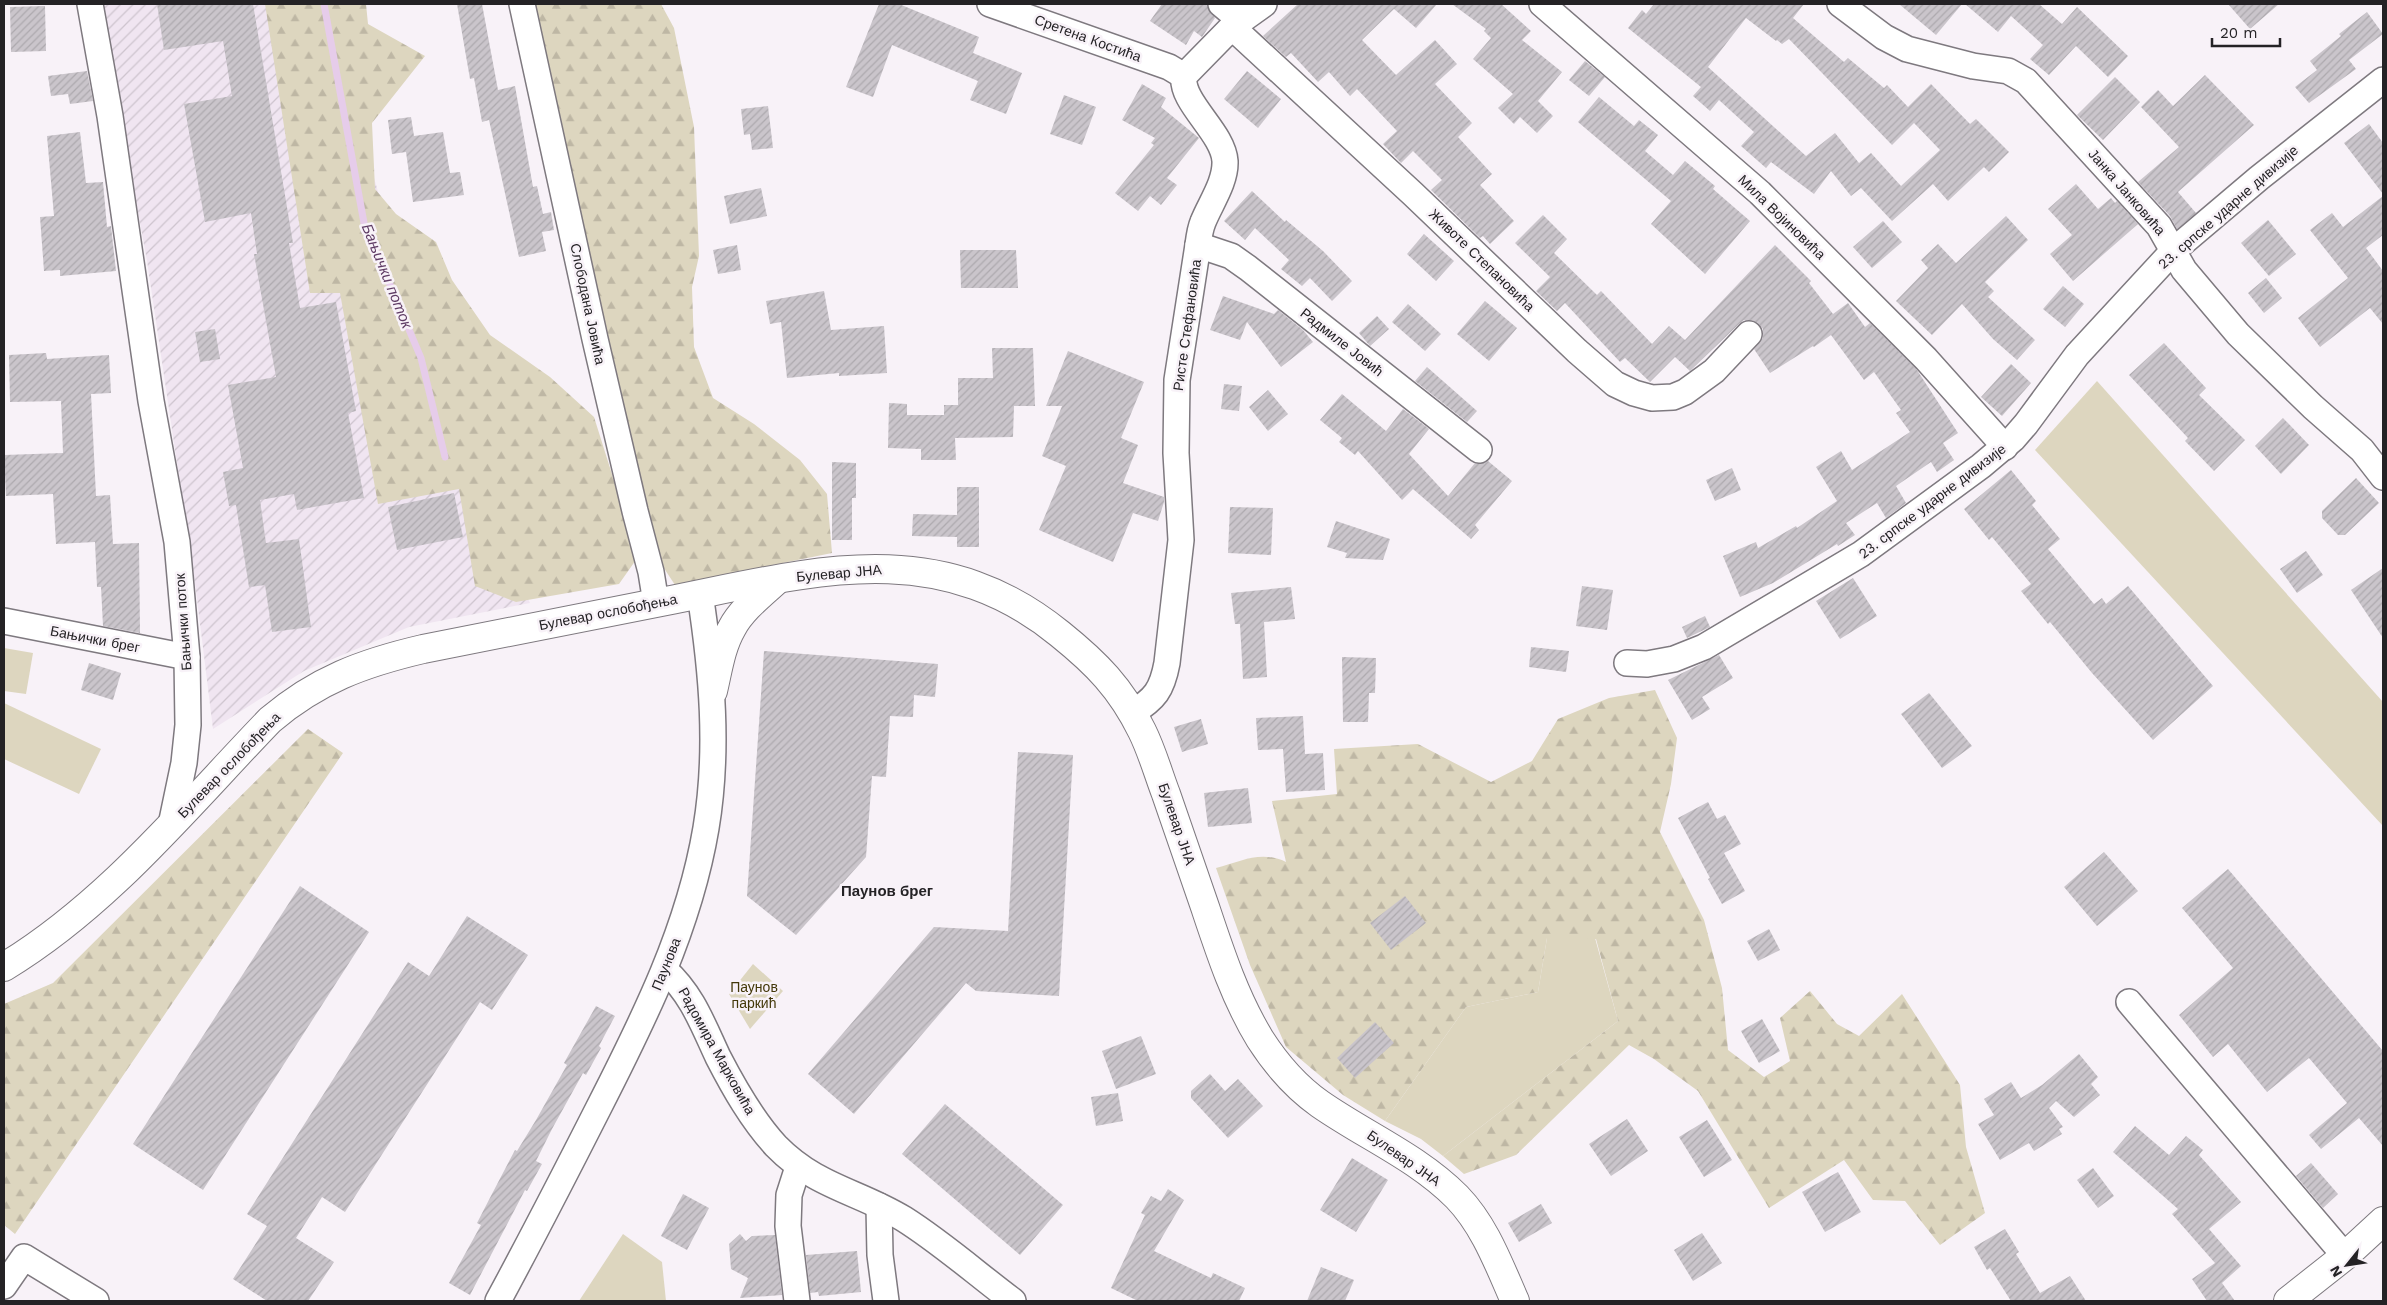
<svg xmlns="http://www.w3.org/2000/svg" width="2387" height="1305" viewBox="0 0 2387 1305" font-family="'Work Sans',sans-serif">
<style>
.industrial{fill:url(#industrial-furrows)}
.green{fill:#ddd6bf}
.forest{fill:url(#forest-firs)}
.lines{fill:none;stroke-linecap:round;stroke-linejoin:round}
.stream{stroke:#e6ccea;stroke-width:7}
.building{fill:url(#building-hatch);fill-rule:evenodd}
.minor-casing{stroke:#7e797f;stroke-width:28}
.major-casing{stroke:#7e797f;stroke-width:30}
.minor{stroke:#fff;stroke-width:25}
.major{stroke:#fff;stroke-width:28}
.labels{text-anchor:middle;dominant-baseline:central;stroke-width:5;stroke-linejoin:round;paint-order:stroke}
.street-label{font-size:14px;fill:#242225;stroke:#f8f2f8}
.park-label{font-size:14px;fill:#433809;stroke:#f8f2f8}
.water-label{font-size:15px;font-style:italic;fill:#5f3c65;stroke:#f8f2f8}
.neighbourhood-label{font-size:15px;font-weight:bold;fill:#242225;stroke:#f8f2f8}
</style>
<defs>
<pattern id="industrial-furrows" width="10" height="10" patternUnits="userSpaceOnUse" patternTransform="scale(1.25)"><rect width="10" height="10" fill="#f0e5f1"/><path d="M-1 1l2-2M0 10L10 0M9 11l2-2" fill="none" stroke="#cec4ce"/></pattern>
<pattern id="forest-firs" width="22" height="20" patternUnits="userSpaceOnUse" patternTransform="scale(1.25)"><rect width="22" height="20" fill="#ddd6bf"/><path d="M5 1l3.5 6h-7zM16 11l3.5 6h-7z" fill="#beb7a4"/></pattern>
<pattern id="building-hatch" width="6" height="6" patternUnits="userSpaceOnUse" patternTransform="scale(1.25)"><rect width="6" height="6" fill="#cac5cb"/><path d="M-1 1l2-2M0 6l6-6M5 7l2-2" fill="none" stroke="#ada9ae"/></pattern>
</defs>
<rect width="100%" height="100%" fill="#f8f2f8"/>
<!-- industrial -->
<path class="industrial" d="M100 4H324L385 216 494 528 530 603 409 627 304 671 213 729 196 591 147 261Z"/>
<!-- green -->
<g class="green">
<path d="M2097 381 2383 702V826L2035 450Z"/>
<path d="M4 648 33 653 26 694 4 691Z"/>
<path d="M4 703 101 749 79 794 4 759Z"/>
<path d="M1547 938H1595L1618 1021 1443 1156 1421 1139 1385 1121 1466 1007 1538 992Z"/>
<path d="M753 964 783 991 750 1029 729 994Z"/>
<path d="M623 1234 662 1262 666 1301H579Z"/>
</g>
<!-- forest -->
<g class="forest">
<path d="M265 4H366L368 24 425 56 372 123 375 189 396 214 436 242 452 280 490 335 550 377 594 417 638 557 619 584 516 602 475 586 459 489 378 504 340 293H310Z"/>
<path d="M533 4H661L674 28 694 127 699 256 692 287 694 347 713 398 754 424 800 460 827 494 832 553 675 585 654 553Z"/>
<path d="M1655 690 1677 738 1671 784 1660 832 1704 920 1722 988 1728 1050 1764 1077 1790 1061 1780 1018 1810 991 1837 1024 1859 1036 1902 994 1960 1085 1966 1147 1985 1213 1940 1245 1905 1201 1873 1200 1844 1160 1769 1208 1698 1091 1654 1059 1629 1045 1516 1155 1464 1174 1443 1156 1618 1021 1596 939 1547 938 1538 992 1466 1007 1385 1121 1343 1095 1286 1047 1250 965 1216 868C1242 861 1261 850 1286 862L1272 801 1337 794 1334 749 1418 744 1491 782 1532 761 1558 719 1609 698Z"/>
<path d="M308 729 343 753 15 1234 4 1225V1004L53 983Z"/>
</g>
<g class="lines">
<!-- stream -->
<path class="stream" d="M324 4 364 223 421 358 445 457"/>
</g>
<!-- building -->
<g class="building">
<path d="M157 4H253L293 243H289L300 308 336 302 356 411 348 413 364 498 297 510 294 494 260 500 266 543 299 539 311 627 272 632 265 585 249 587 236 505 229 506 223 472 243 468 228 385 276 377 254 254H257L251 213 205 222 184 104 232 96 223 41 164 50Z"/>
<path d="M457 4H482L498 90 515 86 533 187 537 186 543 214 551 212 554 230 542 232 546 251 519 257 489 120 482 122 474 78 470 79Z"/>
<path d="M879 4H899L979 37 973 53 1022 73 1006 114 970 100 978 81 892 45 873 97 846 87Z"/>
<path d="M1162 4H1206L1215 18 1202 37 1194 31 1186 45 1150 21Z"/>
<path d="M1298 4H1437L1416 28 1394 9 1362 40 1396 75 1435 40 1457 64 1435 84 1472 123 1458 137 1492 174 1480 185 1514 221 1490 244 1483 236 1480 238 1431 190 1442 180 1413 151 1401 163 1383 144 1397 131 1357 89 1350 96 1329 72 1318 82 1291 53 1286 57 1263 36Z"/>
<path d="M1452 4H1501L1531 31 1522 40 1562 72 1538 101 1553 116 1537 133 1520 117 1514 124 1498 108 1513 94 1473 59 1491 38 1484 31 1486 29Z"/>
<path d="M1654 4H1804L1793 18 1844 62 1848 58 1884 88 1887 85 1908 107 1931 84 1970 124 1976 119 2009 152 1989 172 1984 167 1948 201 1933 184 1892 221 1861 188 1851 196 1831 171 1814 194 1771 162 1766 168 1741 146 1754 132 1719 100 1710 111 1693 96 1701 87 1628 28 1642 10 1646 14ZM1746 18 1776 41 1777 40 1782 44 1789 39 1892 145 1914 123 1940 150 1901 186 1871 153 1859 163 1835 133 1806 156 1708 67Z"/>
<path d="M1899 4H1962L1936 35Z"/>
<path d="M1965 4H2039L2062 24 2077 7 2128 56 2108 77 2076 46 2049 75 2030 59 2043 45 2011 16 1998 32Z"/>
<path d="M2228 4H2279L2250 29Z"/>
<path d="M45 6 46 51 11 52 10 7Z"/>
<path d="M2367 12 2383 34 2349 60 2356 69 2309 103 2295 87 2317 70 2310 61 2341 36 2339 34Z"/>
<path d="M1585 61 1605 77 1589 96 1569 80Z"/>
<path d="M87 71 93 101 70 104 68 94 51 96 48 76Z"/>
<path d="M1247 71 1281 99 1258 128 1224 99Z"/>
<path d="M2205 75 2254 125 2178 192 2196 213 2177 229 2170 216 2138 182 2179 147 2141 107 2158 90 2173 106Z"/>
<path d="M2115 77 2140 102 2103 140 2077 115Z"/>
<path d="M1142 84 1166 98 1161 107 1199 138 1167 178 1177 185 1161 205 1150 196 1138 211 1115 193 1154 145 1151 143 1155 138 1122 120Z"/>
<path d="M1064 95 1096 107 1082 145 1050 134Z"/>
<path d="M1599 97 1634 126 1639 120 1658 135 1645 151 1673 175 1685 161 1715 186 1713 189 1750 221 1705 274 1651 224 1671 201 1578 122Z"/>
<path d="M768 106 773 148 752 150 750 134 744 135 741 109Z"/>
<path d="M411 117 414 136 443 132 450 173 460 172 464 195 413 202 406 152 392 154 388 120Z"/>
<path d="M2369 124 2383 143V194L2344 143Z"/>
<path d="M80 132 86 183 103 182 107 227 111 226 116 271 60 276V270L44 271 40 217 54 216 47 136Z"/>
<path d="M2076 184 2098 209 2111 198 2115 203 2117 201 2138 224 2073 281 2050 254 2072 235 2048 209Z"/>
<path d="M761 188 767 216 730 224 724 196Z"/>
<path d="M1252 191 1285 222 1286 220 1323 251 1352 281 1332 301 1310 278 1302 286 1281 269 1289 260 1255 228 1245 240 1224 221Z"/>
<path d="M2383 196V235L2366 248 2383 271V324L2370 308 2320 347 2298 318 2348 278 2310 230 2332 213 2343 227Z"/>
<path d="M1543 215 1567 239 1554 253 1597 295 1601 291 1652 344 1669 326 1685 340 1775 245 1811 281 1809 283 1833 314 1848 303 1865 327 1870 323 1917 370 1958 433 1943 443 1954 460 1937 472 1931 462 1896 486 1906 503 1886 518 1877 503 1846 523 1855 535 1838 546 1837 544 1773 583 1740 597 1723 556 1756 542 1758 548 1796 526 1797 528 1837 501 1816 467 1841 451 1852 470 1910 432 1896 413 1901 410 1874 372 1864 380 1831 335 1814 347 1813 346 1770 373 1754 349 1763 338V329L1758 323 1752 320H1744L1739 324 1690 371 1675 357 1650 382 1625 358 1620 362 1565 303 1557 311 1536 291 1550 277 1515 243Z"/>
<path d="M2006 216 2028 240 1985 282 1994 291 1988 297 2035 340 2017 360 1993 339 1962 304 1932 335 1896 301 1928 268 1921 260 1938 244 1956 263Z"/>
<path d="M2268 220 2296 254 2269 276 2241 243Z"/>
<path d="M1883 221 1902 242 1872 268 1853 247Z"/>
<path d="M1424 234 1454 261 1436 281 1407 254Z"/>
<path d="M737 245 741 270 718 274 713 250Z"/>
<path d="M960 250H1016L1018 288H961Z"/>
<path d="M2266 278 2282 298 2264 313 2248 293Z"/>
<path d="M2063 286 2084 304 2065 327 2043 309Z"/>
<path d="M824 291 831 330 884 326 887 373 839 376V373L787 378 781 322 770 324 766 301Z"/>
<path d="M1223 296 1274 314 1278 310 1303 330 1313 342 1281 367 1247 322 1240 340 1210 330Z"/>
<path d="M1485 301 1517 328 1489 361 1457 334Z"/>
<path d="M1408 304 1441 334 1425 351 1392 322Z"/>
<path d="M1377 316 1389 329 1370 346 1359 333Z"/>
<path d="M215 329 220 359 200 362 195 332Z"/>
<path d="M2164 343 2206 388 2199 395 2245 440 2214 471 2185 441 2188 438 2129 375Z"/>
<path d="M992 348H1033L1035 406H1014L1013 437 955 438 956 460H921V449L888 448 889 403 907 404V415H944V405H958V378H993Z"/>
<path d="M1068 351 1144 382 1121 438 1138 445 1123 483 1164 497V502L1158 521 1133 513 1113 562 1039 530 1066 466 1042 456 1062 406H1046Z"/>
<path d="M46 353 47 359 109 355 111 393 91 394 96 496 110 495 113 544 139 543 140 633 103 626 101 587H97L95 542 56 544 53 494 6 496 4 455 63 453 61 401 10 402 9 355Z"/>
<path d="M2011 364 2031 383 2002 416 1981 397Z"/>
<path d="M1427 367 1477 411 1467 422 1415 381Z"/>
<path d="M1224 384 1242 386 1239 411 1221 409Z"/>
<path d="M1268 390 1288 414 1268 431 1249 407Z"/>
<path d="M1342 394 1386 431 1403 409 1429 429 1409 454 1448 496 1475 463H1484L1488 461 1512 481 1475 525 1479 530 1471 539 1413 489 1402 500 1358 451 1355 455 1339 442 1342 438 1320 420Z"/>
<path d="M2283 418 2309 445 2281 474 2255 446Z"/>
<path d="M832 462 856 463V498H852V540H832Z"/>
<path d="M1732 468 1741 490 1715 501 1706 480Z"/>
<path d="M2011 470 2036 501 2032 505 2060 539 2048 549 2094 604 2102 598 2106 604 2128 586 2213 686 2153 740 2092 673 2050 622 2048 624 2021 591 2031 584 1992 537 1989 540 1964 509Z"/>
<path d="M2356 478 2379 503 2345 535H2338L2322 518V511Z"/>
<path d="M957 487H979V547H957V537L912 536 913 514 957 515Z"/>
<path d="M454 493 463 537 397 550 388 507Z"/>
<path d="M1230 507 1273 508 1271 555 1228 553Z"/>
<path d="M1336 521 1390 539 1383 560 1345 558 1347 553 1327 547Z"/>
<path d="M2306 551 2323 575 2297 593 2280 569Z"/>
<path d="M2383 568V638L2351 590Z"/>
<path d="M1853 578 1877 616 1840 639 1816 601Z"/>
<path d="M1582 586 1613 590 1607 630 1576 626Z"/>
<path d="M1291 587 1295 619 1264 622 1267 677 1243 679 1240 624H1235L1231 593Z"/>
<path d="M1705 616 1710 627 1687 638 1682 627Z"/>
<path d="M1531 647 1569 651 1566 672 1529 667Z"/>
<path d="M764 651 938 664 935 697 914 695 913 717 890 716 886 777 872 776 866 857 796 935 747 896Z"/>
<path d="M1719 655 1733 678 1702 697 1710 709 1692 720 1668 680Z"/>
<path d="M1342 657 1376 658 1375 693H1369L1368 722H1343Z"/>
<path d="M89 663 121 673 113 700 81 690Z"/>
<path d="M1929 693 1972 746 1942 768 1901 714Z"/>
<path d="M1303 716 1305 754 1323 753 1325 790 1286 792 1283 749 1258 750 1256 718Z"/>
<path d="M1201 719 1208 744 1182 752 1174 727Z"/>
<path d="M1018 752 1073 755 1059 996 976 991 966 983 854 1114 808 1074 934 927 1008 931Z"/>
<path d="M1248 788 1252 823 1208 827 1204 793Z"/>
<path d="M1708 802 1717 819 1725 815 1741 844 1724 853 1745 891 1722 904 1708 879 1710 878 1678 818Z"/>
<path d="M2104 852 2138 891 2097 926 2064 887Z"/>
<path d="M2228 869 2383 1051V1146L2359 1118 2321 1149 2309 1135 2347 1103 2309 1058 2267 1092 2228 1044 2213 1057 2179 1015 2233 968 2182 908Z"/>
<path d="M300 886 369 932 203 1190 133 1144Z"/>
<path d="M1405 896 1426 923 1391 950 1370 923Z"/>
<path d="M467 916 528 955 492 1010 480 1002 345 1212 322 1197 296 1238 334 1262 308 1301H267L233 1279 267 1226 247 1214 408 962 429 976Z"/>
<path d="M1769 929 1780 950 1758 961 1747 941Z"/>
<path d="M596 1006 615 1016 599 1046 601 1048 586 1075 583 1073 552 1129 536 1161 542 1164 527 1191 525 1190 470 1295 449 1283 481 1225 477 1223 493 1192 515 1150 517 1151 536 1120 567 1065 564 1063Z"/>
<path d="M1762 1019 1780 1051 1759 1063 1741 1031Z"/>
<path d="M1375 1022 1394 1043 1355 1078 1337 1058Z"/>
<path d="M1141 1036 1156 1074 1116 1089 1102 1051Z"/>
<path d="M2079 1054 2098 1077 2091 1084 2100 1095 2074 1117 2056 1101 2049 1108 2063 1127 2059 1129 2062 1134 2034 1151 2029 1143 2000 1160 1978 1124 1994 1115 1984 1099 2011 1082 2021 1098 2042 1085Z"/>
<path d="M1210 1074 1225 1091 1238 1079 1263 1106 1228 1138 1191 1098V1091Z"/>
<path d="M1118 1093 1123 1121 1096 1126 1091 1097Z"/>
<path d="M945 1104 1063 1205 1020 1255 902 1154Z"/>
<path d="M1627 1119 1648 1151 1611 1176 1589 1144Z"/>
<path d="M1707 1120 1732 1160 1704 1177 1679 1137Z"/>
<path d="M2135 1126 2169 1155 2186 1136 2203 1150 2199 1155 2241 1202 2209 1229 2241 1266 2222 1283 2235 1301H2207L2192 1279 2215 1263 2172 1214 2178 1209 2113 1152Z"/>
<path d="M1352 1158 1388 1180 1356 1232 1320 1210Z"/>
<path d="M2311 1163 2338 1194 2323 1208 2296 1176Z"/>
<path d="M2093 1168 2114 1196 2098 1208 2077 1180Z"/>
<path d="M1838 1172 1861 1212 1825 1232 1802 1192Z"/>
<path d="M1168 1189 1184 1200 1154 1251 1211 1278 1213 1273 1245 1288 1239 1301H1138L1111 1288 1145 1215 1141 1213 1151 1196 1161 1201Z"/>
<path d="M683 1194 709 1208 687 1250 661 1236Z"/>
<path d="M1541 1204 1552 1223 1519 1242 1508 1223Z"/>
<path d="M2005 1229 2019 1252 2016 1254 2040 1293 2070 1276 2086 1301H2011L1990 1268 1987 1270 1974 1247Z"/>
<path d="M1702 1233 1722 1263 1693 1281 1674 1250Z"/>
<path d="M740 1234 746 1241 752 1236 775 1235 782 1295 740 1298 748 1278 731 1269 729 1244Z"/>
<path d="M857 1251 861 1292 819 1296 818 1292 810 1293 806 1255Z"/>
<path d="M1321 1267 1354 1280 1345 1301H1307Z"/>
</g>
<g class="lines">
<defs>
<g id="minor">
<path d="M90 4 110 116 151 401 177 542 187 657 188 725 184 763 171 825"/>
<path d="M522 4 595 339 635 511 651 572 656 603"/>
<path d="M990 4 1169 67 1184 76"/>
<path d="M1221 4 1240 20"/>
<path d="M1542 4 1760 193 1926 359 2005 447"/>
<path d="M1840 4 1884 37 1907 49 1973 66 2008 71 2026 81 2159 226 2184 270 2238 334 2313 407 2362 450 2383 477"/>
<path d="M1232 27 1413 194 1577 351 1615 384 1634 393 1652 398 1673 397 1685 392 1714 371 1749 334"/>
<path d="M1198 245 1231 256 1248 268 1479 450"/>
<path d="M4 621 187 657"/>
<path d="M1627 663 1647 664 1674 659 1704 647 1861 554 1981 466 2013 439 2026 424 2077 355 2174 250 2259 178 2383 80"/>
<path d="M1132 713C1155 699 1162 690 1167 663L1181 540 1176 453 1177 380 1198 245C1199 237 1200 229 1203 222 1210 204 1226 182 1225 161 1223 132 1180 102 1184 76L1232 27 1264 4"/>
<path d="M665 970C692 994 703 1025 718 1057 734 1088 752 1120 776 1146 816 1187 858 1191 904 1219 942 1243 977 1274 1013 1301"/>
<path d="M2129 1002 2345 1256"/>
<path d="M879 1206 880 1255 886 1301"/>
<path d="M4 1286 24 1257 96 1301"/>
<path d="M498 1301C532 1238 565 1174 598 1109 644 1019 689 929 706 828 719 750 712 672 700 594"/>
<path d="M797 1301 788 1226 789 1195 798 1167"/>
</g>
<g id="major">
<path d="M713 691C718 670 721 647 732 628 742 609 762 594 777 580"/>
<path d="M4 967C108 904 186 807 270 720 317 680 363 663 423 649 504 633 585 617 666 601 808 573 936 533 1060 634 1096 663 1121 688 1142 731 1152 751 1158 773 1166 794 1179 832 1192 869 1205 907 1220 952 1235 998 1260 1039 1276 1064 1296 1087 1320 1104 1366 1136 1417 1157 1457 1197 1485 1226 1499 1265 1515 1301"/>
<path d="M2288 1301 2345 1256 2383 1221"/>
</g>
</defs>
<!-- minor casing -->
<use href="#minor" class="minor-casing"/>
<!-- major casing -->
<use href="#major" class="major-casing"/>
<!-- minor -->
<use href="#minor" class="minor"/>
<!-- major -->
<use href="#major" class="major"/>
</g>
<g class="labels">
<!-- street labels -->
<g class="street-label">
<text transform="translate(1088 38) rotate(20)">Сретена Костића</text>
<text transform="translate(2127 192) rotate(49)">Јанка Јанковића</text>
<text transform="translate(2228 207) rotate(-41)">23. српске ударне дивизије</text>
<text transform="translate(1782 217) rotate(44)">Мила Војиновића</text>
<text transform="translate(1482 260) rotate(44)">Животе Степановића</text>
<text transform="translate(588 304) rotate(78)">Слободана Јовића</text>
<text transform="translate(1187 325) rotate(-82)">Ристе Стефановића</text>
<text transform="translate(1342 342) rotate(38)">Радмиле Јовић</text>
<text transform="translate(1932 501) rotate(-37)">23. српске ударне дивизије</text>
<text transform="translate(839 573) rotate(-5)">Булевар ЈНА</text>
<text transform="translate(608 612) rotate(-11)">Булевар ослобођења</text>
<text transform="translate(183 622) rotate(-94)">Бањички поток</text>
<text transform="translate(95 639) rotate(11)">Бањички брег</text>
<text transform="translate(229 765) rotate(-46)">Булевар ослобођења</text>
<text transform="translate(1177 824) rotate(71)">Булевар ЈНА</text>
<text transform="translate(666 964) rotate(-68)">Паунова</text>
<text transform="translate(717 1051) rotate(61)">Радомира Марковића</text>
<text transform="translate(1404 1158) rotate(35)">Булевар ЈНА</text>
</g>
<!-- park labels -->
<g class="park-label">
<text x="754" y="987">Паунов<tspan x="754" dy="16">паркић</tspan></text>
</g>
<!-- water labels -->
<g class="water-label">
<text transform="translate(387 276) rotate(68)">Бањички поток</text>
</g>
<!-- neighbourhood labels -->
<g class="neighbourhood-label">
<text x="887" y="891">Паунов брег</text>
</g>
</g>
<!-- border -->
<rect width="2387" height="1305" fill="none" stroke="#242225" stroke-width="10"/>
<!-- north arrow -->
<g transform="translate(2347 1265) rotate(240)" stroke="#f8f2f8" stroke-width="4" paint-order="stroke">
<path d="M0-4L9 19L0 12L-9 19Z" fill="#242225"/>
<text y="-8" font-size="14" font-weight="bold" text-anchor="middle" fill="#242225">N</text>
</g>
<!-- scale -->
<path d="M2212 38v8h68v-8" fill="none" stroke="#242225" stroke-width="2.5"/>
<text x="2220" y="38" font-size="15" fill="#242225" stroke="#f8f2f8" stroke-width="4" paint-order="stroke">20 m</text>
</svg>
